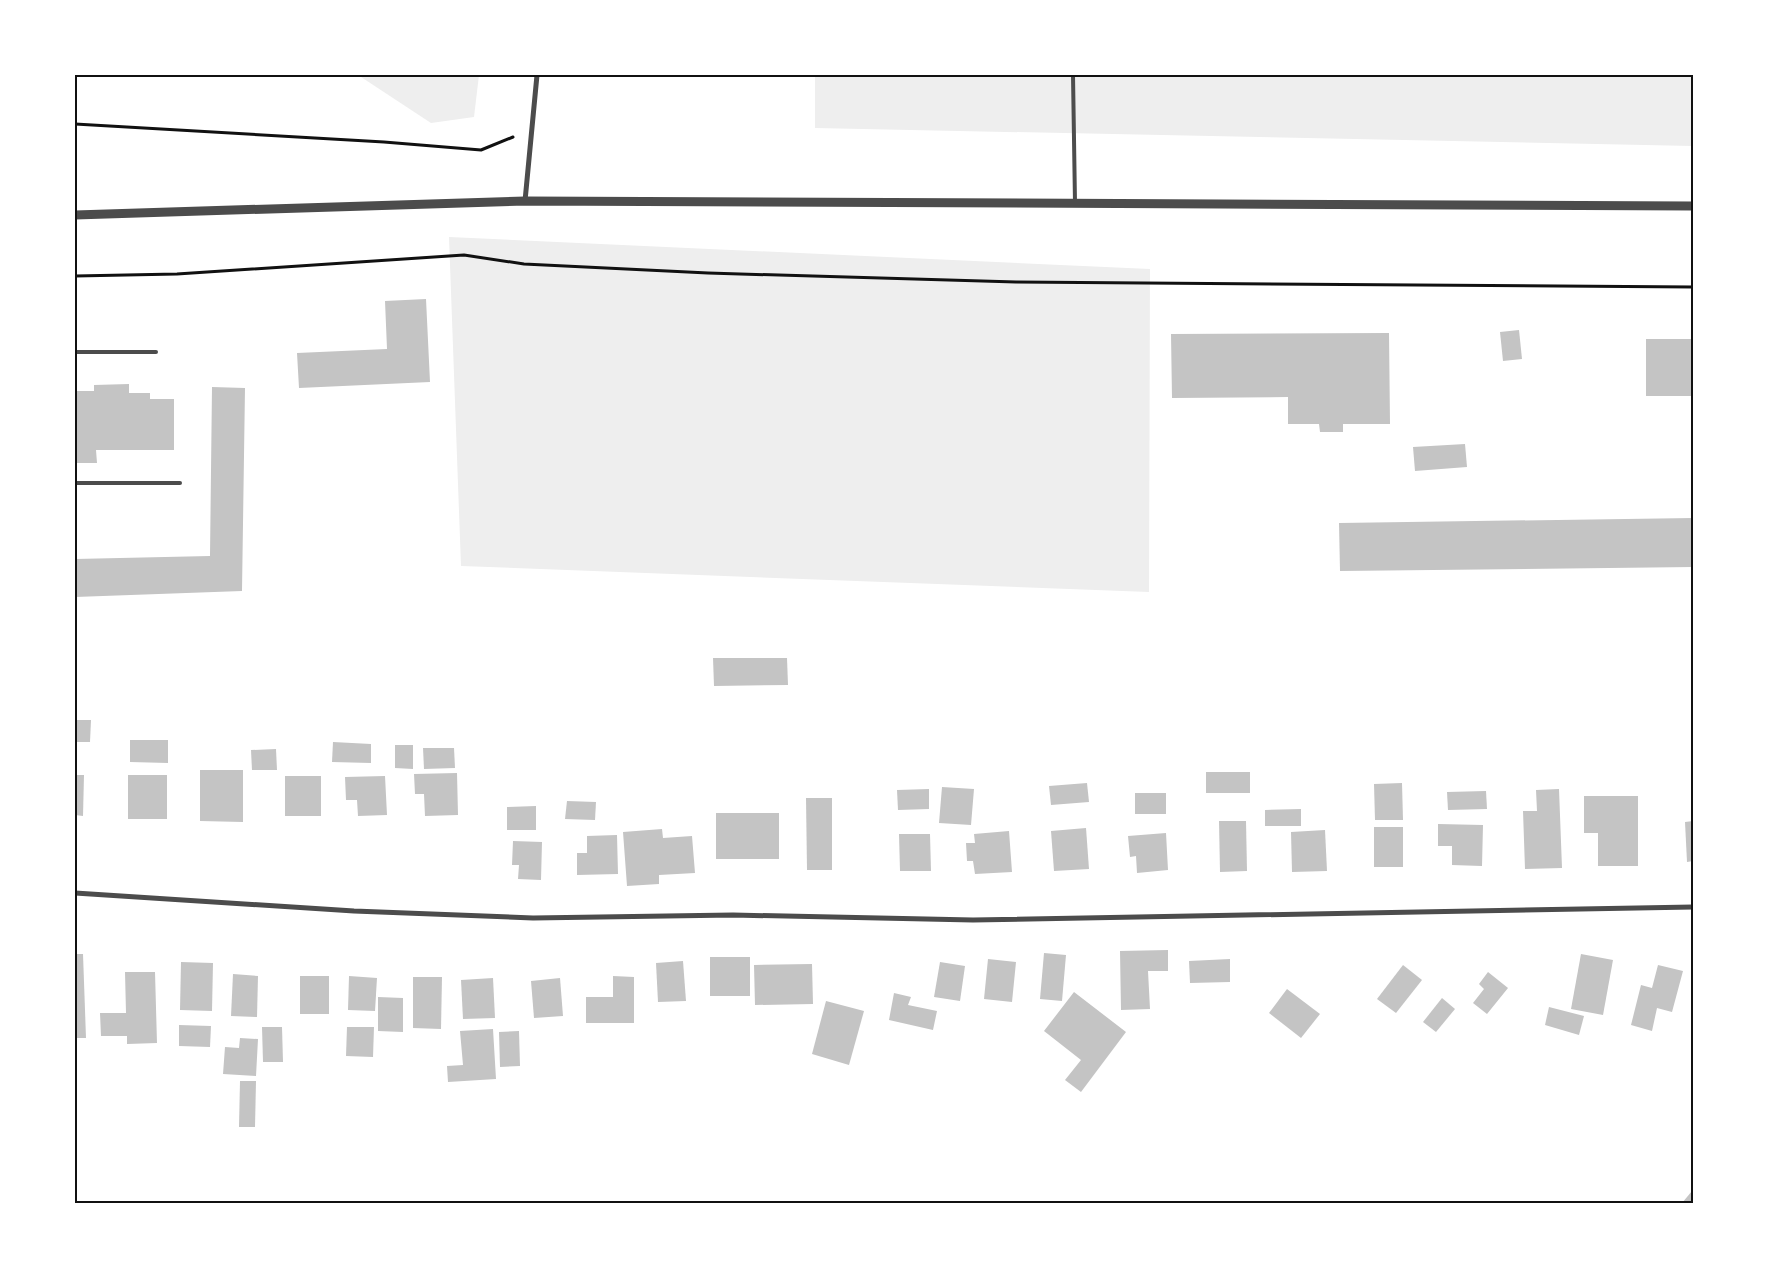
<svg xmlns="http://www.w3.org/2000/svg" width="1768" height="1278" viewBox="0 0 1768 1278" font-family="'Noto Sans',sans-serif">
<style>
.green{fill:#eee}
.building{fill:#c4c4c4}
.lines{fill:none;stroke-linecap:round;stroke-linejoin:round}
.path{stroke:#111;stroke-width:3}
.service{stroke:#4c4c4c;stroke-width:4}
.minor{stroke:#4c4c4c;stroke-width:5}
.tertiary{stroke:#4c4c4c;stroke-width:9}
.neatline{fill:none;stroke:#111;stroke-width:2}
</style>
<rect width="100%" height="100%" fill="#fff"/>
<!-- green -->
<g class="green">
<path d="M358 75H479L474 117 431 123Z"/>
<path d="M815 75H1693V146L815 128Z"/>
<path d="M449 237 1150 269 1149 592 461 566Z"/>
</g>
<!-- building -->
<g class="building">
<path d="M426 299 430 382 299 388 297 353 387 349 385 301Z"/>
<path d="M1519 330 1522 359 1503 361 1500 332Z"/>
<path d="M1389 333 1390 424H1343V432H1320L1319 424H1288V397L1172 398 1171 334Z"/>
<rect x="1646" y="339" width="47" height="57"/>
<path d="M129 384V393H150V399H174V450H96L97 463H75V391H94V385Z"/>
<path d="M212 387 245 388 242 591 75 597V559L210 556Z"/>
<path d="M1465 444 1467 467 1415 471 1413 447Z"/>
<path d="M1693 518V567L1340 571 1339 523Z"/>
<path d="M713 658H787L788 685 714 686Z"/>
<path d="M75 720H91L90 742H75Z"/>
<path d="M130 740H168V763L130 762Z"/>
<path d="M333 742 371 744V763L332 762Z"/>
<path d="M395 745H413V769L395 768Z"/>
<path d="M423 748H454L455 768 424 769Z"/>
<path d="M276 749 277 770H252L251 750Z"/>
<path d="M200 770H243V822L200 821Z"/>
<rect x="1206" y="772" width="44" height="21"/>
<path d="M457 773 458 815 425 816 424 794H415L414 774Z"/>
<path d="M75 775H84L83 816 75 815Z"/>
<rect x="128" y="775" width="39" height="44"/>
<rect x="285" y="776" width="36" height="40"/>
<path d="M385 776 387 815 358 816 357 800H346L345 777Z"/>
<path d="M1087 783 1089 802 1051 805 1049 786Z"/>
<path d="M1402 783 1403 820H1375L1374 784Z"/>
<path d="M942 787 974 789 971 825 939 823Z"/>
<path d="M929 789V809L898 810 897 790Z"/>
<path d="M1559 789 1562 868 1525 869 1523 811H1537L1536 790Z"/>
<path d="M1486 791 1487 809 1448 810 1447 792Z"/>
<rect x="1135" y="793" width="31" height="21"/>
<path d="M1584 796H1638V866H1598V833H1584Z"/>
<path d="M806 798H832V870H807Z"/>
<path d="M567 801 596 802 595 820 565 819Z"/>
<path d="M536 806V830H507V807Z"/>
<path d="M1301 809V826H1265V810Z"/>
<rect x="716" y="813" width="63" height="46"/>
<path d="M1219 821H1246L1247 871 1220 872Z"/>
<path d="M1693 821V861L1687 862 1685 822Z"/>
<path d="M1438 824 1483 825 1482 866 1452 865V846H1438Z"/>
<rect x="1374" y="827" width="29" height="40"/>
<path d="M1086 828 1089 869 1054 871 1051 831Z"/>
<path d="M662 829 663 838 692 836 695 873 659 875V884L627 886 623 832Z"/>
<path d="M1325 830 1327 871 1292 872 1291 832Z"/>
<path d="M1009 831 1012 872 975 874 973 861H967L966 843H975L974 834Z"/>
<path d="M1166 833 1168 870 1137 873 1136 856 1130 857 1128 836Z"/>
<path d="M899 834H930L931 871H900Z"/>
<path d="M617 835 618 874 577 875V853H587V836Z"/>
<path d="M513 841 542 842 541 880 518 879 519 865H512Z"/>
<path d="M1168 950V971H1148L1150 1009 1121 1010 1120 951Z"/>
<path d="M1044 953 1066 955 1062 1001 1040 999Z"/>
<path d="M75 954H83L86 1038H75Z"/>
<path d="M1581 954 1613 960 1603 1015 1571 1009Z"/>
<rect x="710" y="957" width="40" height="39"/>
<path d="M988 959 1016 962 1012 1002 984 999Z"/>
<path d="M1230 959V982L1190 983 1189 961Z"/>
<path d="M683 961 686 1001 658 1002 656 963Z"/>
<path d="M181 962 213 963 212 1011 180 1010Z"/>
<path d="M940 962 965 966 960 1001 934 997Z"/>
<path d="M812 964 813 1004 755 1005 754 965Z"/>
<path d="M1403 965 1422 980 1396 1013 1377 999Z"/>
<path d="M1658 965 1683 971 1672 1012 1657 1008 1652 1031 1631 1025 1641 985 1652 988Z"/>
<path d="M125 972H155L157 1043 127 1044V1036H101L100 1013H126Z"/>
<path d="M1488 972 1508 988 1487 1014 1473 1003 1484 989 1479 984Z"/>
<path d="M233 974 258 976 257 1017 231 1016Z"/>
<rect x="300" y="976" width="29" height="38"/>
<path d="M349 976 377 978 375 1011 348 1010Z"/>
<path d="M613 976 634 977V1023H586V997H613Z"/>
<path d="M413 977H442L441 1029 413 1028Z"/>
<path d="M493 978 495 1018 463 1019 461 980Z"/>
<path d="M560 978 563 1016 534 1018 531 981Z"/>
<path d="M1287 989 1320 1014 1301 1038 1269 1013Z"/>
<path d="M1074 992 1126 1032 1081 1092 1065 1080 1081 1060 1044 1031Z"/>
<path d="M894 993 911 997 908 1005 937 1011 933 1030 889 1020Z"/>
<path d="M378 997 403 998V1032L378 1031Z"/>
<path d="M1442 998 1455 1009 1436 1032 1423 1022Z"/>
<path d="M826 1001 864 1011 849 1065 812 1054Z"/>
<path d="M1549 1007 1584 1016 1579 1035 1545 1025Z"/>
<path d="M179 1025 211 1026 210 1047 179 1046Z"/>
<path d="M262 1027H282L283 1062H263Z"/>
<path d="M347 1027H374L373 1057 346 1056Z"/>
<path d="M493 1029 496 1079 448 1082 447 1066 463 1065 460 1031Z"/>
<path d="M519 1031 520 1066 500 1067 499 1032Z"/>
<path d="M240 1038 258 1039 256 1076 223 1074 225 1047 239 1048Z"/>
<path d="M240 1081H256L255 1127H239Z"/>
<path d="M1692 1191 1693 1203H1682Z"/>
</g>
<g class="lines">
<!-- path -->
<g class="path">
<path d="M75 124 384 142 481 150 513 137"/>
<path d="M75 276 177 274 464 255 524 264 708 273 1016 282 1693 287"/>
</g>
<!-- service -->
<g class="service">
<path d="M1073 75 1075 203"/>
<path d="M75 352H156"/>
<path d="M75 483H180"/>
</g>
<!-- minor -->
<g class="minor">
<path d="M525 201 537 75"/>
<path d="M75 893 354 911 533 918 733 915 973 920 1693 907"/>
</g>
<!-- tertiary -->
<path class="tertiary" d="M75 215 525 201 1693 206"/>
</g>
<!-- border -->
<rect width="1768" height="1278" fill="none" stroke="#ffffff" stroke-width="152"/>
<rect x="76" y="76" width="1616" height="1126" class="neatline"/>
</svg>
